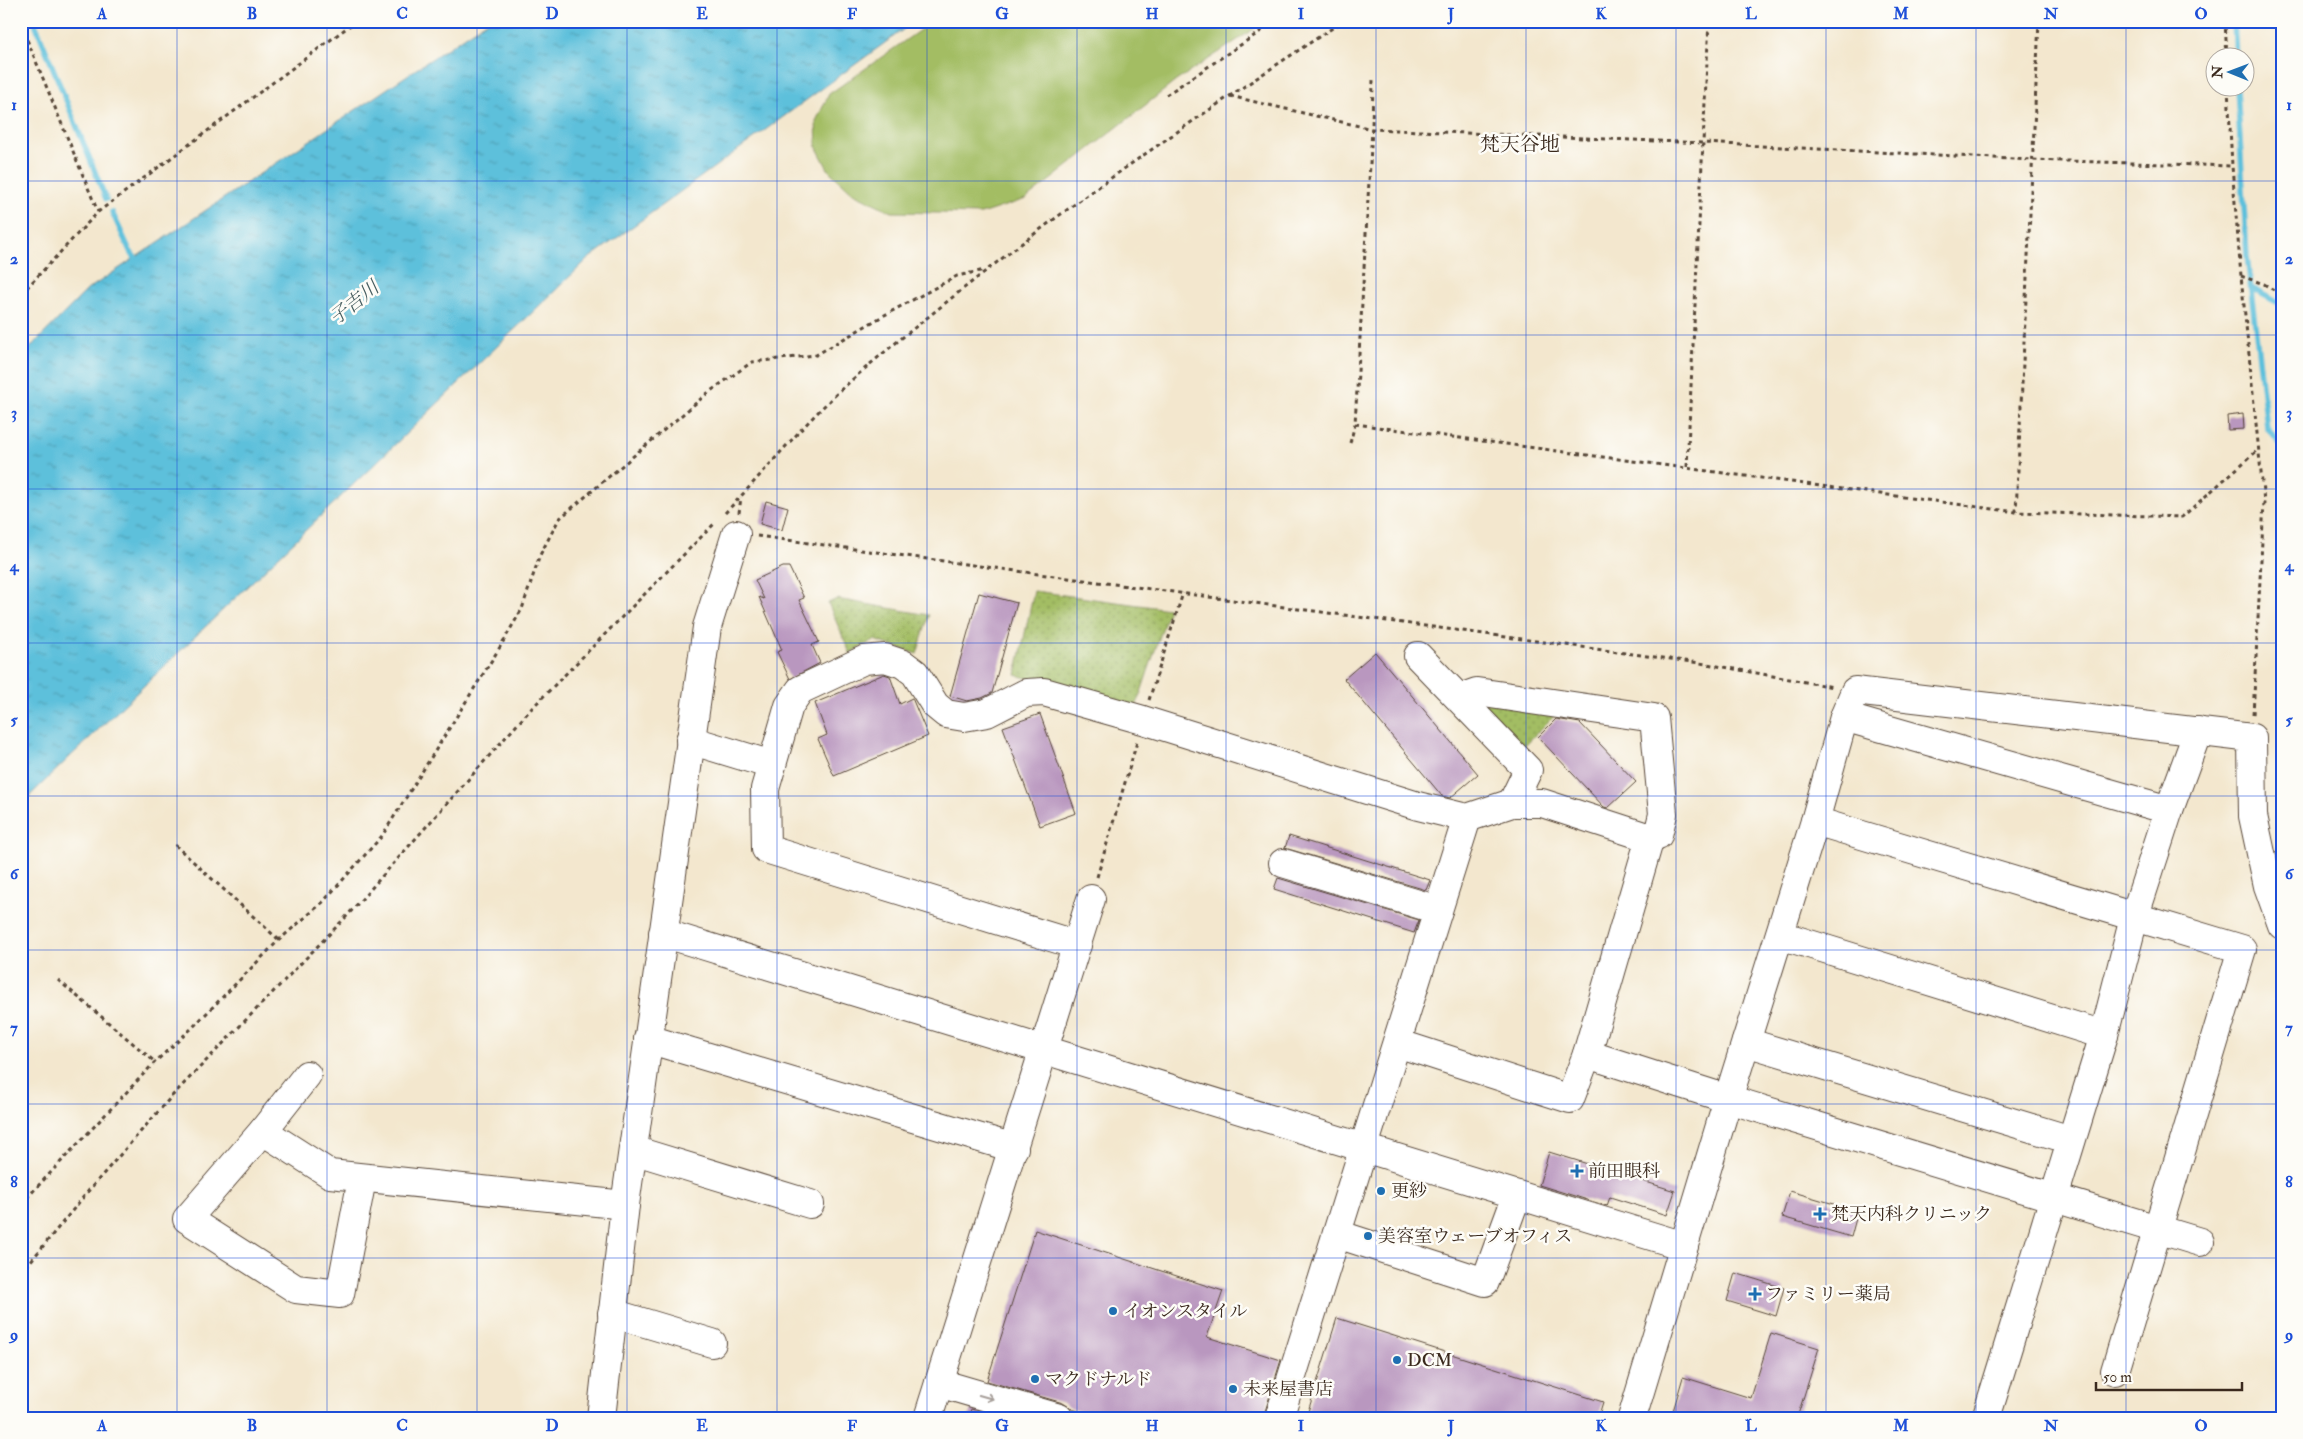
<svg xmlns="http://www.w3.org/2000/svg" width="2303" height="1439" viewBox="0 0 2303 1439" font-family="'IM FELL Double Pica','Noto Serif JP',serif">
<style>
.grass{fill:#a3bd64;stroke:#6f7441}
.park{fill:url(#park-dots);stroke:#6f7441}
.water{fill:url(#water-ripples);stroke:#4c757c}
.lines{fill:none;stroke-linecap:round;stroke-linejoin:round}
.stream{stroke:#5dc0db;stroke-width:5.5}
.building{fill:#b997bf}
.minor-casing{stroke:#574638;stroke-width:30}
.path{stroke:#574638;stroke-width:3;stroke-dasharray:4 4;stroke-linecap:butt}
.minor{stroke:#fff;stroke-width:28}
.oneway{stroke:#a79f9a}
.grid{fill:none;stroke:#1d4ed8;stroke-width:1;stroke-opacity:0.55}
.poi-dot{fill:#1f6fb2;stroke:#fdfcf7;stroke-width:2}
.labels{text-anchor:middle;dominant-baseline:central;stroke-width:5;stroke-linejoin:round;paint-order:stroke}
.poi-label{font-size:18px;fill:#3b2a1e;stroke:#fdfcf7;text-anchor:start}
.water-label{font-size:19px;font-style:italic;fill:#475e60;stroke:#fdfcf7}
.quarter-label{font-size:20px;fill:#3b2a1e;stroke:#fdfcf7}
.neatline{fill:none;stroke:#1d4ed8;stroke-width:2}
.grid-label{font-size:16px;text-anchor:middle;font-weight:bold;fill:#1d4ed8}
</style>
<defs>
<pattern id="park-dots" width="8" height="8" patternUnits="userSpaceOnUse" patternTransform="scale(1.25)"><rect width="8" height="8" fill="#a3bd64"/><path d="M2 2h.1M6 6h.1" fill="none" stroke="#869a52" stroke-width="1.8" stroke-linecap="round"/></pattern>
<pattern id="water-ripples" width="26" height="14" patternUnits="userSpaceOnUse" patternTransform="scale(1.25)"><rect width="26" height="14" fill="#5dc0db"/><path d="M2 4q2-2 4 0t4 0M15 11q2-2 4 0t4 0" fill="none" stroke="#4e9cb1"/></pattern>
</defs>
<rect width="100%" height="100%" fill="#fdfcf7"/>
<filter id="ink" filterUnits="userSpaceOnUse"><feTurbulence type="fractalNoise" baseFrequency=".02" numOctaves="2"/><feDisplacementMap in="SourceGraphic" scale="10" xChannelSelector="R" yChannelSelector="G"/><feConvolveMatrix kernelMatrix="1 2 1 2 8 2 1 2 1" color-interpolation-filters="sRGB"/></filter>
<filter id="wash" filterUnits="userSpaceOnUse"><feTurbulence type="fractalNoise" baseFrequency=".0096" numOctaves="4" result="noise"/><feDisplacementMap in="SourceGraphic" scale="20" xChannelSelector="R" yChannelSelector="G"/><feGaussianBlur stdDeviation="1.12" result="paint"/><feColorMatrix in="noise" values="0 0 0 0 0 0 0 0 0 0 0 0 0 0 0 0 0 1.4 0 .05"/><feComposite in="paint" operator="in"/></filter>
<g filter="url(#wash)">
<rect width="100%" height="100%" fill="#f3e7ce"/>
<!-- grass -->
<path class="grass" d="M933 21H1266L1176 81 1026 199 981 214 892 212 853 193 829 171 817 148 816 121 829 94Z"/>
<!-- park -->
<g class="park">
<path d="M1034 591 1169 609 1135 710 1016 675Z"/>
<path d="M837 599 929 615 917 654 874 640 850 653 828 603Z"/>
<path d="M1476 696 1561 709 1521 749Z"/>
</g>
<!-- water -->
<path class="water" d="M488 21H915L588 259 21 804V357L87 290Z"/>
<g class="lines">
<!-- stream -->
<g class="stream">
<path d="M34 21 106 199"/>
<path d="M2234 21 2236 58"/>
<path d="M2237 88 2247 256 2267 427 2282 446"/>
<path d="M112 212 130 251 139 263"/>
<path d="M2251 288 2282 305"/>
</g>
</g>
<g id="blocks">
<!-- building -->
<g class="building">
<path d="M2243 414 2244 429 2228 430 2227 416Z"/>
<path d="M766 501 788 507 782 530 760 524Z"/>
<path d="M783 567H789L804 598 799 600 819 642 812 645 820 663 790 679 777 652 782 650 759 597 764 599 755 580Z"/>
<path d="M979 593 1017 603 992 693 982 698 967 701 950 696Z"/>
<path d="M1375 652 1478 774 1450 798 1442 796 1344 679Z"/>
<path d="M884 674 890 676 900 704 912 698 928 736 834 776 818 739 827 735 815 703Z"/>
<path d="M1040 714 1076 813 1040 826 1003 727Z"/>
<path d="M1556 719 1580 723 1636 782 1608 808 1604 807 1538 737Z"/>
<path d="M1289 836 1430 880 1426 890 1285 848Z"/>
<path d="M1278 878 1419 920 1414 933 1274 889Z"/>
<path d="M1549 1152 1675 1191 1667 1215 1610 1197 1607 1206 1539 1185Z"/>
<path d="M1790 1191 1858 1211 1851 1237 1782 1217Z"/>
<path d="M1035 1230 1223 1291 1207 1337 1281 1360 1263 1418H1100L1072 1409 1063 1403 987 1381Z"/>
<path d="M1735 1273 1784 1288 1776 1316 1727 1301Z"/>
<path d="M1337 1318 1603 1402 1598 1418H1306Z"/>
<path d="M1771 1333 1819 1348 1797 1418H1671L1683 1377 1751 1398Z"/>
<path d="M971 1409 1002 1418H968Z"/>
</g>
</g>
</g>
<g filter="url(#ink)">
<use href="#blocks" fill-opacity="0" stroke="#574638" stroke-width="1"/>
<g class="lines">
<defs>
<g id="minor">
<path d="M1418 656 1528 770 1512 803"/>
<path d="M1844 717 2169 810"/>
<path d="M690 740 772 765"/>
<path d="M1815 821 2242 949 2115 1371"/>
<path d="M1283 863 1438 910"/>
<path d="M663 933 1684 1246"/>
<path d="M1780 935 2104 1035"/>
<path d="M1077 945 766 849 765 789 789 706 800 690 864 660 885 658 903 664 915 673 935 705 946 714 964 717 987 713 1026 693 1044 692 1143 720 1418 806 1467 818 1512 803H1542L1650 838 1658 835 1663 814 1654 718 1477 692 1460 698"/>
<path d="M648 1039 1014 1148"/>
<path d="M1746 1042 2071 1140"/>
<path d="M1397 1043 1570 1099 1587 1054 1650 838"/>
<path d="M1587 1054 1728 1099 1632 1418"/>
<path d="M307 1075 263 1131 187 1219 296 1289 340 1294 362 1179"/>
<path d="M263 1131 330 1174 625 1205"/>
<path d="M633 1150 810 1204"/>
<path d="M1337 1234 1485 1282 1517 1195"/>
<path d="M2200 1242 1728 1099 1815 821 1844 717 1855 691 2252 738 2253 816 2268 886 2282 925"/>
<path d="M612 1313 712 1343"/>
<path d="M939 1383 1059 1418"/>
<path d="M601 1418 625 1205 707 627 736 534"/>
<path d="M928 1418 1091 899"/>
<path d="M1279 1418 1467 818"/>
<path d="M1986 1418 2104 1035 2134 918 2169 810 2198 731"/>
</g>
</defs>
<!-- minor casing -->
<use href="#minor" class="minor-casing"/>
<!-- path -->
<g class="path">
<path d="M2039 21 2016 512 2182 517 2259 449"/>
<path d="M2225 21 2227 58"/>
<path d="M21 25 98 212"/>
<path d="M2228 88 2232 166 2241 276 2264 502 2253 715"/>
<path d="M1166 95 1276 21"/>
<path d="M1230 96 1372 129 1703 143 2032 160 2232 166"/>
<path d="M2241 276 2264 284 2282 295"/>
<path d="M21 294 98 212 356 21"/>
<path d="M1355 424 2016 512"/>
<path d="M1350 443 1355 424 1372 129 1373 80"/>
<path d="M1687 467 1709 21"/>
<path d="M725 513C758 479 788 442 822 408 859 371 902 338 943 305 1070 202 1206 111 1343 21"/>
<path d="M739 513 741 497"/>
<path d="M757 536 1707 664 1833 687"/>
<path d="M1149 700 1183 593"/>
<path d="M175 845 279 940"/>
<path d="M1097 877 1137 742"/>
<path d="M58 980 155 1062"/>
<path d="M21 1204 155 1062 191 1029 279 940 323 902 382 836 500 647 522 609 540 555 559 519 709 392 752 362 816 355 881 317 957 276 985 270"/>
<path d="M21 1273 90 1189 172 1096 345 918 530 710 715 523"/>
</g>
<!-- minor -->
<use href="#minor" class="minor"/>
</g>
<!-- one-way arrows -->
<defs><path id="oneway-shaft" d="M-6 0H5M1.5-3L5.5 0L1.5 3" fill="none" stroke-width="1.6" stroke-linecap="round" stroke-linejoin="round" transform="scale(1.25)"/></defs>
<use class="oneway" href="#oneway-shaft" transform="translate(986 1397) rotate(16)"/>
</g>
<!-- grid -->
<path class="grid" d="M177 21V1418M327 21V1418M477 21V1418M627 21V1418M777 21V1418M927 21V1418M1077 21V1418M1226 21V1418M1376 21V1418M1526 21V1418M1676 21V1418M1826 21V1418M1976 21V1418M2126 21V1418M21 181H2282M21 335H2282M21 489H2282M21 643H2282M21 796H2282M21 950H2282M21 1104H2282M21 1258H2282"/>
<!-- markers -->
<g class="poi-dot">
<path d="M1574.5 1163.5h5v5h5v5h-5v5h-5v-5h-5v-5h5z"/>
<circle cx="1381" cy="1191" r="5"/>
<path d="M1817.5 1206.5h5v5h5v5h-5v5h-5v-5h-5v-5h5z"/>
<circle cx="1368" cy="1236" r="5"/>
<path d="M1752.5 1286.5h5v5h5v5h-5v5h-5v-5h-5v-5h5z"/>
<circle cx="1113" cy="1311" r="5"/>
<circle cx="1397" cy="1360" r="5"/>
<circle cx="1035" cy="1379" r="5"/>
<circle cx="1233" cy="1389" r="5"/>
</g>
<g class="labels">
<!-- poi labels -->
<g class="poi-label">
<text x="1588" y="1171">前田眼科</text>
<text x="1391" y="1191">更紗</text>
<text x="1831" y="1214">梵天内科クリニック</text>
<text x="1378" y="1236">美容室ウェーブオフィス</text>
<text x="1765" y="1294">ファミリー薬局</text>
<text x="1123" y="1311">イオンスタイル</text>
<text x="1407" y="1360">DCM</text>
<text x="1045" y="1379">マクドナルド</text>
<text x="1243" y="1389">未来屋書店</text>
</g>
<!-- water labels -->
<g class="water-label">
<text transform="translate(354 303) rotate(-39)">子吉川</text>
</g>
<!-- quarter labels -->
<g class="quarter-label">
<text x="1520" y="144">梵天谷地</text>
</g>
</g>
<!-- margin -->
<rect width="2303" height="1439" fill="none" stroke="#fdfcf7" stroke-width="55"/>
<!-- north arrow -->
<g transform="translate(2230 72) rotate(271)"><circle r="24" fill="#fdfcf7" stroke="#afa8a0"/>
<path d="M0-4L9 19L0 12L-9 19Z" fill="#1f6fb2"/>
<text y="-8" font-size="14" font-weight="bold" text-anchor="middle" fill="#3b2a1e">N</text>
</g>
<!-- scale -->
<path d="M2096 1382v8h146v-8" fill="none" stroke="#3b2a1e" stroke-width="2.5"/>
<text x="2103" y="1382" font-size="15" fill="#3b2a1e" stroke="#fdfcf7" stroke-width="4" paint-order="stroke">50 m</text>
<rect x="28" y="28" width="2248" height="1384" class="neatline"/>
<g class="grid-label">
<text x="102" y="19">A</text>
<text x="252" y="19">B</text>
<text x="402" y="19">C</text>
<text x="552" y="19">D</text>
<text x="702" y="19">E</text>
<text x="852" y="19">F</text>
<text x="1002" y="19">G</text>
<text x="1152" y="19">H</text>
<text x="1301" y="19">I</text>
<text x="1451" y="19">J</text>
<text x="1601" y="19">K</text>
<text x="1751" y="19">L</text>
<text x="1901" y="19">M</text>
<text x="2051" y="19">N</text>
<text x="2201" y="19">O</text>
<text x="14" y="110">1</text>
<text x="2289" y="110">1</text>
<text x="14" y="264">2</text>
<text x="2289" y="264">2</text>
<text x="14" y="418">3</text>
<text x="2289" y="418">3</text>
<text x="14" y="571">4</text>
<text x="2289" y="571">4</text>
<text x="14" y="725">5</text>
<text x="2289" y="725">5</text>
<text x="14" y="879">6</text>
<text x="2289" y="879">6</text>
<text x="14" y="1033">7</text>
<text x="2289" y="1033">7</text>
<text x="14" y="1187">8</text>
<text x="2289" y="1187">8</text>
<text x="14" y="1340">9</text>
<text x="2289" y="1340">9</text>
<text x="102" y="1431">A</text>
<text x="252" y="1431">B</text>
<text x="402" y="1431">C</text>
<text x="552" y="1431">D</text>
<text x="702" y="1431">E</text>
<text x="852" y="1431">F</text>
<text x="1002" y="1431">G</text>
<text x="1152" y="1431">H</text>
<text x="1301" y="1431">I</text>
<text x="1451" y="1431">J</text>
<text x="1601" y="1431">K</text>
<text x="1751" y="1431">L</text>
<text x="1901" y="1431">M</text>
<text x="2051" y="1431">N</text>
<text x="2201" y="1431">O</text>
</g>
</svg>
